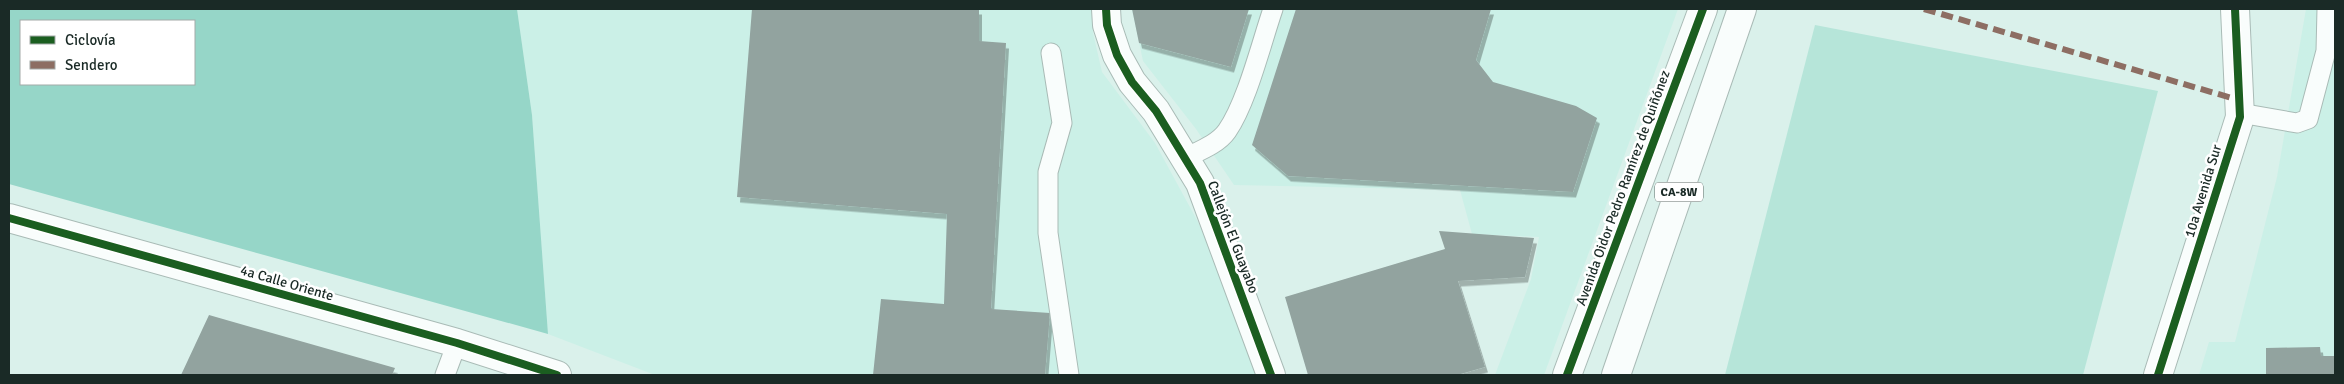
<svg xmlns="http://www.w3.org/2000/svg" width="2344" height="384" viewBox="0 0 2344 384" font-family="Signika,sans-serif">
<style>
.built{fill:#cbf0e7}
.green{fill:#b6e5d9}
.forest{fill:#96d6c8;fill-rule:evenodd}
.building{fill:#92a39f;filter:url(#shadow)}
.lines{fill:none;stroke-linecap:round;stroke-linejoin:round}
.lane-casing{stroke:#a9bbb6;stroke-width:21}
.street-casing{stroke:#a9bbb6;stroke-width:30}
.secondary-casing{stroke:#a9bbb6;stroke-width:30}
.primary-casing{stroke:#a9bbb6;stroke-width:30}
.lane{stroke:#f9fdfc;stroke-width:19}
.street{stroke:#f9fdfc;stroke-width:28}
.secondary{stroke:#f9fdfc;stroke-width:28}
.primary{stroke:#f9fdfc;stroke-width:28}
.quiet{stroke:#8d6e63;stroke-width:6;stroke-dasharray:12 6;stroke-linecap:butt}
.cycleway-casing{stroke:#fff;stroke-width:11}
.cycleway{stroke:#1b5e20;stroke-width:8}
.labels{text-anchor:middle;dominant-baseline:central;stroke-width:5;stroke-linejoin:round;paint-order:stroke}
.shield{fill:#fff;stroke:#5f6a67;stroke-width:1}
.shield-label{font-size:12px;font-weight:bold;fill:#1a2a26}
.street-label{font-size:14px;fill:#1a2a26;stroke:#fff}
</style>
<defs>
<filter id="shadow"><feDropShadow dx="3" dy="5.5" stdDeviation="0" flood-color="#0004"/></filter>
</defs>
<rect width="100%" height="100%" fill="#daf1eb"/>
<!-- built -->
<g class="built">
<path d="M517 9H1091L1093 33 1102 72 1155 143 1198 222 1249 338 1255 375H655L548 334 532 115Z"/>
<path d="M1132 9H1678L1544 375H1495L1531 279 1539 237 1472 234 1460 190 1234 185 1196 129 1143 61Z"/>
<path d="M2306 9H2335V375H2199L2209 342H2262H2235L2277 177Z"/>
</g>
<!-- green -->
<path class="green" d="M1815 25 2158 91 2083 375H1725Z"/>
<!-- forest -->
<path class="forest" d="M9 9H517L532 115 548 334 9 184ZM21 21H194V84H21Z"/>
<!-- building -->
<g class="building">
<path d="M752 9H979V41L1006 43 991 309 1050 313 1045 375H873L881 299 944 304 947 214 737 197Z"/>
<path d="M1132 9H1249L1231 67 1139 43Z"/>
<path d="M1296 9H1491L1476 60 1493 82 1576 106 1597 118 1573 192 1288 176 1252 145Z"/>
<path d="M1439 231 1534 238 1525 277 1458 281 1485 367 1457 375H1308L1285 297 1445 249Z"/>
<path d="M209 315 395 368 392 375H181Z"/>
<path d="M2320 347 2321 356H2335V375H2266V348Z"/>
</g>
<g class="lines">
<defs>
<g id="lane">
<path d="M1051 53 1062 123 1048 172V233L1069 375"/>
<path d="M2240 113 2297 123 2308 119 2326 51 2327 9"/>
<path d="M1185 158C1199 151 1218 144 1227 131 1247 102 1261 44 1273 9"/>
<path d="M445 375 457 343"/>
</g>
<g id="street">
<path d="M1106 9 1107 25 1117 55 1132 82 1156 111 1200 183 1271 375"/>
<path d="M9 218 457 343 557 375"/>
</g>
<path id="secondary" d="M2158 375 2240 117 2235 9"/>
<g id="primary">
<path d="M1567 375 1703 9"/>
<path d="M1616 375 1742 9"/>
</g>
</defs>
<!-- lane casing -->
<use href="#lane" class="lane-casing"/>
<!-- street casing -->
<use href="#street" class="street-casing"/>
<!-- secondary casing -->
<use href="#secondary" class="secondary-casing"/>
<!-- primary casing -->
<use href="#primary" class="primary-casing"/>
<!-- lane -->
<use href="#lane" class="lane"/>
<!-- street -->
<use href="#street" class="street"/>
<!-- secondary -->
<use href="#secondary" class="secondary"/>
<!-- primary -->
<use href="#primary" class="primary"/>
<!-- quiet -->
<path class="quiet" d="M1924 9 2239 100"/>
<defs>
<g id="cycleway">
<path d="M1106 9 1107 25 1117 55 1132 82 1156 111 1200 183 1271 375"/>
<path d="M9 218 457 343 557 375"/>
<path d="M1567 375 1703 9"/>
<path d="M2158 375 2240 117 2235 9"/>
</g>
</defs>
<!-- cycleway casing -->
<use href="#cycleway" class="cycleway-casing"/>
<!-- cycleway -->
<use href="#cycleway" class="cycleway"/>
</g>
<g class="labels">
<!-- shield labels -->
<rect class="shield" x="1655" y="182.5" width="48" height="19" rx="4"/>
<g class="shield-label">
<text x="1679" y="192">CA-8W</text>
</g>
<!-- street labels -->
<g class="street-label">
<text transform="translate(1623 188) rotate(-70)">Avenida Oidor Pedro Ramírez de Quiñónez</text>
<text transform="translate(2203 191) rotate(-73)">10a Avenida Sur</text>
<text transform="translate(1233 237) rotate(69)">Callejón El Guayabo</text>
<text transform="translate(287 283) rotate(16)">4a Calle Oriente</text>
</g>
</g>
<!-- border -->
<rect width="2344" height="384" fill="none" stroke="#1a2a26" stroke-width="20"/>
<!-- legend -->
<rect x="20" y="20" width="175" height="65" fill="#ffffff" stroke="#a3aaa8"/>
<rect x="30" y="36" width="25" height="8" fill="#1b5e20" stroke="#a3aaa8"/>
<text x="65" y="45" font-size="15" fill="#1a2a26">Ciclovía</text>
<rect x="30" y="61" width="25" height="8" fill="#8d6e63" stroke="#a3aaa8"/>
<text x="65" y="70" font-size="15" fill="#1a2a26">Sendero</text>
</svg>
